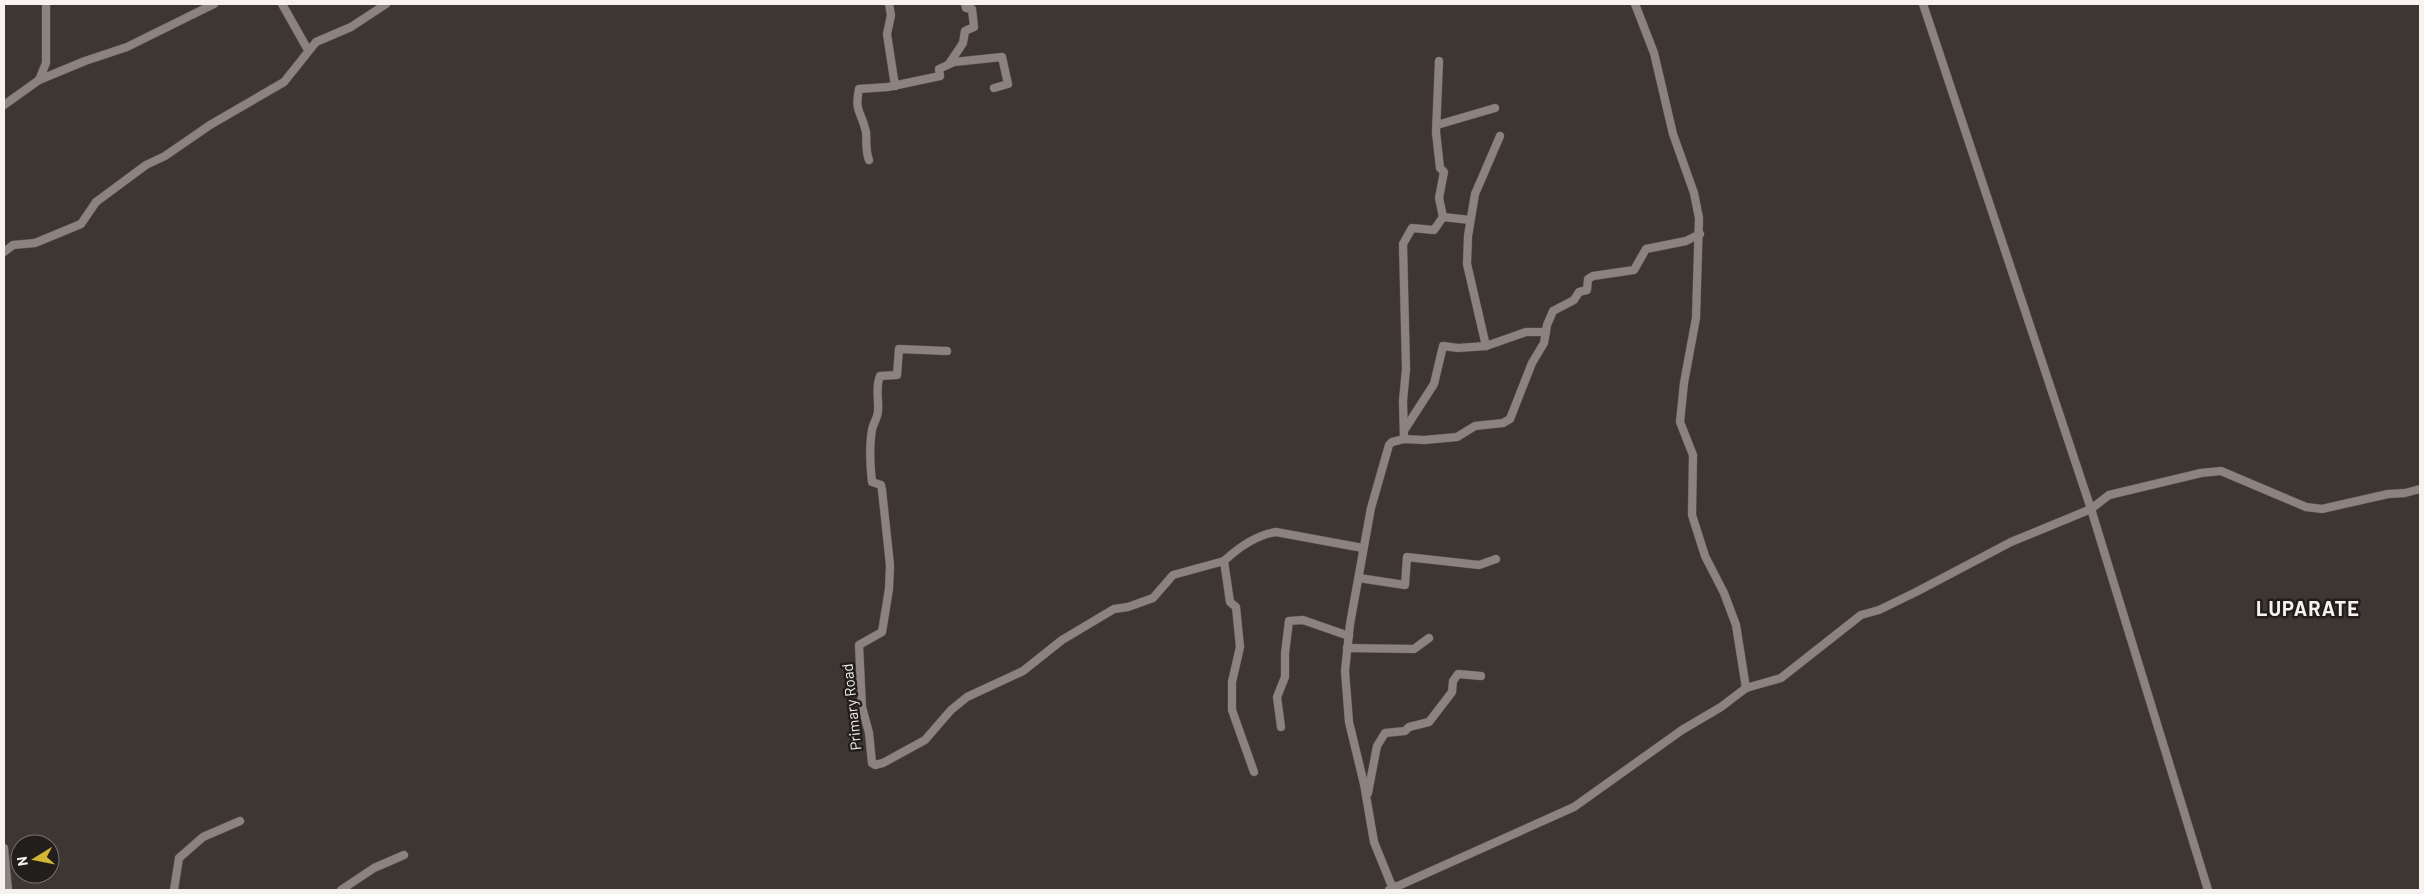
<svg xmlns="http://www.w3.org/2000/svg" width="2424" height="894" viewBox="0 0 2424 894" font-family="Barlow,sans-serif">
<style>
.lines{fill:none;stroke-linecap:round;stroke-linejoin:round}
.street-casing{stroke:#5b5452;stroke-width:9}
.street{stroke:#8c8380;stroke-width:8}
.labels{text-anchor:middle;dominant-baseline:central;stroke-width:5;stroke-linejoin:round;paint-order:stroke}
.street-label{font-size:15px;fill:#f7f2f0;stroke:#211e1c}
.district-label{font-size:20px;font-weight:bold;letter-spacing:1px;fill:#f7f2f0;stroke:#211e1c}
</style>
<rect width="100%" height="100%" fill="#3d3632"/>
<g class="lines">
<defs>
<g id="street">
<path d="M282 4 308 50"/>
<path d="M889 4 891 15 887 34 895 86"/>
<path d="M1635 4 1654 53 1673 134 1694 193 1699 218 1696 318 1684 383 1680 422 1693 455 1692 515 1705 556 1724 593 1736 625 1746 688"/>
<path d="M1923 4 2091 509 2208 890"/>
<path d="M1439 61 1436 132 1440 168 1444 172 1439 198 1443 217"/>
<path d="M949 64 963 43 965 31 974 27 972 9 966 8 965 4"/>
<path d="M39 80 85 61 127 47 214 4"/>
<path d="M4 105 39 80 46 63V4"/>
<path d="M1437 125 1495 108"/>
<path d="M869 160C865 150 867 141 866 132 862 112 854 113 859 89L888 87 940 76 939 69 954 62 1002 57 1008 84 994 88"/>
<path d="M4 252 13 245 35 243 81 224 96 202 146 165 165 156 210 125 284 82 316 42 351 27 386 4"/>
<path d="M1486 346 1467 264 1468 236 1475 194 1500 136"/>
<path d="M947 351 899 349 897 375 880 376C875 388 879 399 878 411 878 417 873 424 872 430 869 447 870 464 872 482L881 485 882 490 890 565 889 589 882 632 859 645 862 707 869 733 872 763 875 765 883 763 925 740 951 710 967 697 1023 671 1062 640 1114 609 1128 607 1153 598 1173 575 1224 561"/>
<path d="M1405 429 1434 384 1443 346 1458 348 1486 346 1526 332H1546"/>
<path d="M1404 439 1403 401 1406 369 1403 244 1412 228 1434 230 1443 217 1470 220"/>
<path d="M1359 578 1405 585 1407 557 1479 565 1496 559"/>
<path d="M1347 648 1414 649 1429 638"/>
<path d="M1281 727 1277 697 1285 677V653L1289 621 1303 620 1349 636"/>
<path d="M1254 772 1232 710V682L1240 647 1236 607 1230 602 1224 561C1238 548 1256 535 1276 532L1363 548"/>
<path d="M1368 793 1377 746 1385 733 1405 731 1409 727 1429 722 1452 692 1453 681 1458 674 1481 676"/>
<path d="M4 848 8 890"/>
<path d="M1395 887 1391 884 1374 842 1364 784 1349 722 1345 671 1350 624 1371 508 1389 445 1392 442 1404 439 1424 440 1457 437 1475 426 1503 423 1510 419 1532 363 1544 343 1547 325 1553 311 1574 300 1579 292 1587 290 1588 279 1593 276 1634 270 1646 249 1686 241 1700 234"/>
<path d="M174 890 179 858 203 837 240 821"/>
<path d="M341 890 374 868 404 855"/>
<path d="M1389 890 1574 807 1682 730 1721 707 1746 688 1781 678 1861 615 1879 610 1916 592 2011 542 2091 509 2109 495 2201 473 2221 471 2306 507 2322 509 2388 494 2405 493 2420 489"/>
</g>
</defs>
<!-- street casing -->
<use href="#street" class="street-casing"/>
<!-- street -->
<use href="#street" class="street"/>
</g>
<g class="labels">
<!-- street labels -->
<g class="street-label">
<text transform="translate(851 707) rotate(-96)">Primary Road</text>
</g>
<!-- district labels -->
<g class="district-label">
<text x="2308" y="608">LUPARATE</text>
</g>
</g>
<!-- border -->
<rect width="2424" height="894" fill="none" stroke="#f7f2f0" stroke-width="10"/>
<!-- north arrow -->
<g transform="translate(35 859) rotate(260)"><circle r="24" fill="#211e1c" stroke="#777371"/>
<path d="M0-4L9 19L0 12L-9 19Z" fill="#d3b635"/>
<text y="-8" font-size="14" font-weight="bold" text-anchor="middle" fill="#f7f2f0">N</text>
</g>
</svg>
